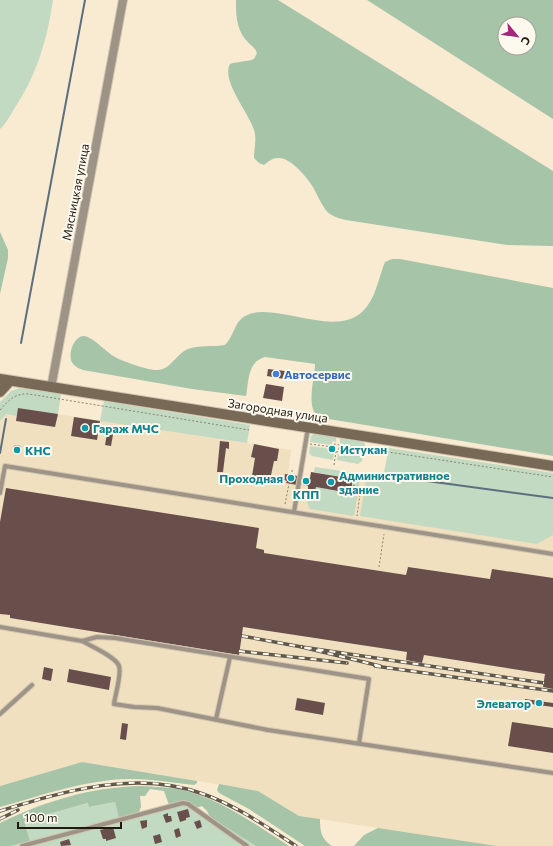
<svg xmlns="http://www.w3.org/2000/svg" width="553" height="846" viewBox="0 0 553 846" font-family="Commissioner,sans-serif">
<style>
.built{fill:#f0e0c0}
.green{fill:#c1dac1}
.forest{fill:#a6c4a8;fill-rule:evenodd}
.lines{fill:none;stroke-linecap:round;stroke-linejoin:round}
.stream{stroke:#5c6f7e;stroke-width:2}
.building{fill:#694f4b}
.lane-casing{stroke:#d1c5af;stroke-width:6}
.street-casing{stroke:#d1c5af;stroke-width:10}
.secondary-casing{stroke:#d1c5af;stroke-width:12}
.path{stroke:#8b8271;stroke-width:1;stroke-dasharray:2 2;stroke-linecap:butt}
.lane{stroke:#9d9386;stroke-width:4}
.street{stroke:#9d9386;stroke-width:8}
.secondary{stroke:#776956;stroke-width:10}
.rail-casing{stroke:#60584a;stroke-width:3.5}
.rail{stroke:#fef9ef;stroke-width:2;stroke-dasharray:6;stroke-linecap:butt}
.shop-dot{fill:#3f7fe0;stroke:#fef9ef;stroke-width:1.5}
.culture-dot{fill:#0f9aa8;stroke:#fef9ef;stroke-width:1.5}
.labels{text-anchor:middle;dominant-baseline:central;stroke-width:4;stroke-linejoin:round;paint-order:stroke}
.street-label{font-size:12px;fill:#1f1a11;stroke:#fef9ef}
.shop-label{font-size:12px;font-weight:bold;fill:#366cbe;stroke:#fef9ef;text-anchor:start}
.culture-label{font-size:12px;font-weight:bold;fill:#0d838f;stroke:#fef9ef;text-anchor:start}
</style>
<rect width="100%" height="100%" fill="#f8ebd2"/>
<!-- built -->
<path class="built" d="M18 408 291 450 288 475 310 478 311 472 553 512V846H497L299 816 258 791 82 762 0 786V421L6 414Z"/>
<!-- green -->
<g class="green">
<path d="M0 0H53C47 40 37 75 14 109 10 116 6 124 0 129Z"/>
<path d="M19 388 61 394 58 414 19 408 17 416 6 414 0 421V402L11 391Z"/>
<path d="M104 401 250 425 247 443 100 421Z"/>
<path d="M314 434 336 437V442L332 441V445L310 442 311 436Z"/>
<path d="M340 438 362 441 365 444 364 450 342 446V443H340Z"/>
<path d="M310 446 331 449 330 453 334 454 333 460 312 456 309 453Z"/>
<path d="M389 448 553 473V535L537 544 360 516 366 481 360 480 354 516 310 509 307 502 308 489 316 487 344 492V494L350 495 353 479 314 472 315 467 383 477Z"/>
<path d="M342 451 364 454 362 461 358 464 337 460 338 454 341 455Z"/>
<path d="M185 801 256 846H10L30 841 24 821 89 803 90 807 115 802 119 819Z"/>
</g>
<!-- forest -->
<g class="forest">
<path d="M236 0H278L553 171V246L507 245 346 220C338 218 330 216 325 209 320 202 317 194 313 187 307 177 290 157 278 158 272 158 269 161 264 165L259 163 254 158C254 149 257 139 254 130 249 113 221 81 230 64 239 61 246 62 254 59L257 53C255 47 250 45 245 39 236 27 236 14 236 0Z"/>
<path d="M367 0H553V119ZM505 24H529V48H505Z"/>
<path d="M0 232 8 250V258L0 294Z"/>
<path d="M392 259H400L553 288V456L329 419C326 418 320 417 317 415 306 407 315 376 315 364L265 357C247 362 249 381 246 396L192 389 83 370C78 368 73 366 71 360 69 352 74 336 84 336 93 337 106 352 115 357 122 361 147 370 156 370 170 371 176 354 188 349 198 345 214 347 225 345 233 337 235 324 241 319 266 296 332 340 362 312 376 299 378 279 385 262Z"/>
<path d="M82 762 197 781V783L194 785C166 782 139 777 111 780 73 784 36 797 0 807V786Z"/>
<path d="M219 784 258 791 299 816 320 819C320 831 321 839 332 846H305L249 809 219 793 217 790Z"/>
<path d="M142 786C155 787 169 787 182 790 221 799 256 825 289 846H256L210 817 207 811 202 806 196 808 185 801 169 805 164 791 150 789 145 796H140L141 807 138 814 119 819 115 802 89 807 88 803 24 821 30 841 10 846H0V823C45 801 91 787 142 786Z"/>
<path d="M378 828 497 846H354L364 835Z"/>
</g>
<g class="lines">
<!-- stream -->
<g class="stream">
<path d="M21 343 85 0"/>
<path d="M0 453 6 419"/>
<path d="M427 481 553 498"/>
</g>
</g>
<!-- building -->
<g class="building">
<path d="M268 369 285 371 284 379 267 376Z"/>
<path d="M266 384 284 387 282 401 263 398Z"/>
<path d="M18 408 58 414 55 427 16 421Z"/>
<path d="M74 417 100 421 97 440 71 436Z"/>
<path d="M108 428 114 429 111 446 105 445Z"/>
<path d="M220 441 229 442V449L226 448 223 472H217Z"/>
<path d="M254 444 279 449 277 461H274L270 480 252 476 255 458 251 457Z"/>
<circle cx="17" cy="449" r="4"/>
<path d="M311 472 353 479 350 495 344 494V492L316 487 315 490 308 489V486L303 485 304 477 310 478Z"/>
<path d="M285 474 298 476 297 485 286 483 287 481 284 480Z"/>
<path d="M6 488 259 528 256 548 264 550V553L406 575 408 567 490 579 492 569 553 578V689L543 687 545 674 424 655 422 663 406 660 407 652 243 627 239 655 10 618V615L0 614V522Z"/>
<path d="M44 667 53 669 51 681 42 679Z"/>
<path d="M69 669 111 677 109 690 67 682Z"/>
<path d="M297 698 325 703 323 715 295 710Z"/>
<path d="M525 699 553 703V707L524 703Z"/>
<path d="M512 722 553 728V753L508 746Z"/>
<path d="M122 723 128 724 126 740 120 739Z"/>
<path d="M188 809 190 817 186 818V820L180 822 177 812Z"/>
<path d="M168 813V816H171L172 821 166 823 163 815Z"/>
<path d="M147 820V827L142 829 140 821Z"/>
<path d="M200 820 202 827 197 829 194 822Z"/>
<path d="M113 827 116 838 106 841V839H103L100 830Z"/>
<path d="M179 828 181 836 176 838 174 830Z"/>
<path d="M160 834 162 842 155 844 153 836Z"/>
<path d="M69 839 71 845 61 846 60 842Z"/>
</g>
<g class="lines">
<defs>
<g id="lane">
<path d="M0 493 5 466 553 554"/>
<path d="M294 512 308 428"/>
<path d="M0 627 82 641 97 637 115 638 369 679 359 743"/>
<path d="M82 641C91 646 116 657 119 666 122 673 115 696 114 704L134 707 157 708 268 730 553 773"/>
<path d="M0 714 32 685"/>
<path d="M216 719 230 657"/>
<path d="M22 846 183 803 188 804 247 846"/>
</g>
<path id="street" d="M51 388 123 0"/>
<g id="secondary">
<path d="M0 379 553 466"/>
<path d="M0 392 10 381"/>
</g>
</defs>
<!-- lane casing -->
<use href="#lane" class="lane-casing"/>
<!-- street casing -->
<use href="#street" class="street-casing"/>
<!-- secondary casing -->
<use href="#secondary" class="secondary-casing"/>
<!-- path -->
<g class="path">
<path d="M0 410C9 400 15 393 29 394L249 430"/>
<path d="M310 444 333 447"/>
<path d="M339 448 338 452 333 451 334 444 340 445 339 448 375 454"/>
<path d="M375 450 553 477"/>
<path d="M334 465 336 452"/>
<path d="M291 475V471H294"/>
<path d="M353 485 361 487 357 516"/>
<path d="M285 504 289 484"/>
<path d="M379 567 384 534"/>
</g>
<!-- lane -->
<use href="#lane" class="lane"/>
<!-- street -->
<use href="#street" class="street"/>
<!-- secondary -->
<use href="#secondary" class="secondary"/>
<defs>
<g id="rail">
<path d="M242 636 302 647"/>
<path d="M239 651 347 663"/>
<path d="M375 666 553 691"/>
<path d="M380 666 302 647 544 683"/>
<path d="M0 811C65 791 137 769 203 794 237 806 267 827 296 846"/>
<path d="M0 819 18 810"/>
</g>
</defs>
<!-- rail casing -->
<use href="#rail" class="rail-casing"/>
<!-- rail -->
<use href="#rail" class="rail"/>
</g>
<!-- markers -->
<circle class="shop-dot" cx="276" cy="374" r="4"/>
<g class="culture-dot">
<circle cx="85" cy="428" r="4"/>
<circle cx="332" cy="449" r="4"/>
<circle cx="17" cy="450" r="4"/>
<circle cx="291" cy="478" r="4"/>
<circle cx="306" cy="481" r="4"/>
<circle cx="331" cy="482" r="4"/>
<circle cx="539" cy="703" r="4"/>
</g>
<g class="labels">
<!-- street labels -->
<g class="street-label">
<text transform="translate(75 192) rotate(-79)">Мясницкая улица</text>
<text transform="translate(278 410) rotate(9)">Загородная улица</text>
</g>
<!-- shop labels -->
<g class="shop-label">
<text x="284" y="374">Автосервис</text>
</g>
<!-- culture labels -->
<g class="culture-label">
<text x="93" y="428">Гараж МЧС</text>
<text x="340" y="449">Истукан</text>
<text x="25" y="450">КНС</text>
<text x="339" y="475">Административное<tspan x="339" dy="14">здание</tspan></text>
<text x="283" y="478" text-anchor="end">Проходная</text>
<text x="306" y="494" text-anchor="middle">КПП</text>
<text x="531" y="703" text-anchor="end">Элеватор</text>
</g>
</g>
<!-- north arrow -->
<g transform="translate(517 36) rotate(119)"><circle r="19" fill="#fef9ef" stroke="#a5a096"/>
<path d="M0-3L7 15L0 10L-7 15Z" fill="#a3287d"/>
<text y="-6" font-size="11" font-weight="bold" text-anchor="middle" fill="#1f1a11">С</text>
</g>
<!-- scale -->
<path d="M18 822v6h103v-6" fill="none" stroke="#1f1a11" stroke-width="2"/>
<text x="24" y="822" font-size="12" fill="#1f1a11" stroke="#fef9ef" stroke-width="3" paint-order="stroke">100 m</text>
</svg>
